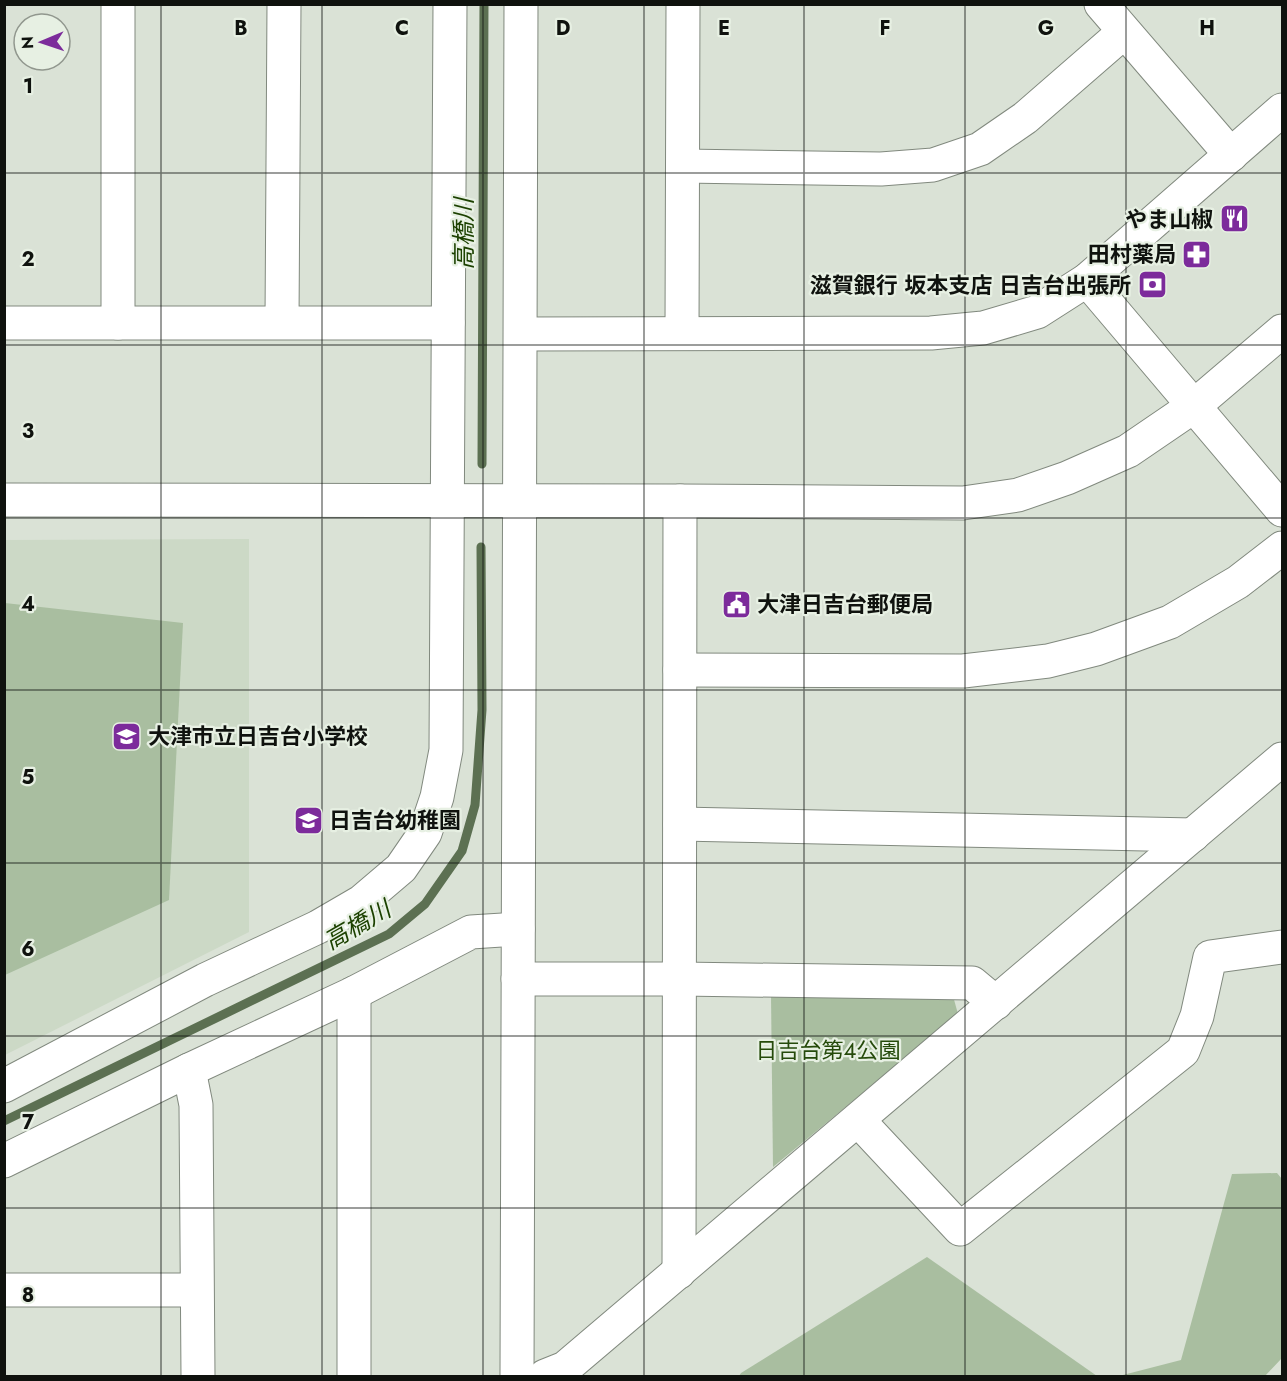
<svg xmlns="http://www.w3.org/2000/svg" width="1287" height="1381" viewBox="0 0 1287 1381" font-family="Jost,'Noto Sans JP',sans-serif">
<style>
.built{fill:#ccd9c6}
.green{fill:#a9bea0}
.lines{fill:none;stroke-linecap:round;stroke-linejoin:round}
.stream{stroke:#5c7052;stroke-width:9}
.minor-casing{stroke:#81897e;stroke-width:35}
.minor{stroke:#fff;stroke-width:33}
.grid{fill:none;stroke:#0f120e;stroke-width:1.5;stroke-opacity:0.55}
.labels{text-anchor:middle;dominant-baseline:central;stroke-width:4.5;stroke-linejoin:round;paint-order:stroke}
.poi-label{font-size:22px;font-weight:bold;fill:#0f120e;stroke:#e7f0e3;text-anchor:end}
.park-label{font-size:22px;fill:#254a0b;stroke:#e7f0e3}
.water-label{font-size:24px;font-style:italic;fill:#1c4100;stroke:#e7f0e3}
.grid-label{font-size:20px;text-anchor:middle;font-weight:bold;fill:#0f120e;stroke:#e7f0e3;stroke-width:4.5;stroke-linejoin:round;paint-order:stroke}
</style>
<rect width="100%" height="100%" fill="#dae2d6"/>
<!-- built -->
<path class="built" d="M249 539V932L5 1055V540Z"/>
<!-- green -->
<g class="green">
<path d="M5 603 183 623 169 900 5 975Z"/>
<path d="M771 995 953 996 958 1014 773 1167Z"/>
<path d="M1277 1173 1282 1179V1358L1265 1376H1119L1181 1360 1232 1174Z"/>
<path d="M927 1257 1097 1376H739L741 1373Z"/>
</g>
<g class="lines">
<!-- stream -->
<g class="stream">
<path d="M482 464 484 4"/>
<path d="M4 1121 389 934 425 904 462 851 475 805 482 710 481 547"/>
</g>
<defs>
<g id="minor">
<path d="M1101 4 1231 155"/>
<path d="M683 166 881 169 933 165 980 149 1025 118 1124 32"/>
<path d="M1087 280 1282 510"/>
<path d="M282 322 284 4"/>
<path d="M4 323H448"/>
<path d="M118 323V4"/>
<path d="M682 333 683 4"/>
<path d="M521 334 931 333 983 328 1037 312 1087 280 1282 110"/>
<path d="M4 500 680 501 963 503 1018 495 1067 478 1128 451 1194 406 1282 331"/>
<path d="M680 670 963 671 1048 661 1096 649 1170 622 1238 582 1282 548"/>
<path d="M680 824 1193 835"/>
<path d="M518 979H680L972 983 996 1003"/>
<path d="M189 1070 196 1105 198 1376"/>
<path d="M4 1086 205 980 318 927 361 902 401 868 425 833 437 797 446 750 450 4"/>
<path d="M858 1120 960 1229 1183 1051 1197 1016 1210 957 1282 947"/>
<path d="M4 1161 189 1070 354 993 471 932 518 929"/>
<path d="M679 1272 680 501"/>
<path d="M4 1290H196"/>
<path d="M354 1376V993"/>
<path d="M517 1376 521 4"/>
<path d="M545 1376 565 1368 1282 759"/>
</g>
</defs>
<!-- minor casing -->
<use href="#minor" class="minor-casing"/>
<!-- minor -->
<use href="#minor" class="minor"/>
</g>
<!-- grid -->
<path class="grid" d="M161 4V1376M322 4V1376M483 4V1376M644 4V1376M804 4V1376M965 4V1376M1126 4V1376M4 173H1282M4 345H1282M4 518H1282M4 690H1282M4 863H1282M4 1036H1282M4 1208H1282"/>
<!-- icons -->
<defs>
<symbol id="restaurant-square" viewBox="-11 -11 22 22"><rect x="-9" y="-9" width="18" height="18" rx="4" fill="#7c2b9b" stroke="#e7f0e3"/><path d="M-5-6h1v4h1v-4h1v4h1v-4h1v5L-1.5 .5V6h-2V.5L-5-1ZM5-6V6H3V1.5H1.5Q1.5-4 5-6Z" fill="#fff"/></symbol>
<symbol id="pharmacy-square" viewBox="-11 -11 22 22"><rect x="-9" y="-9" width="18" height="18" rx="4" fill="#7c2b9b" stroke="#e7f0e3"/><path d="M-2-6h4v4h4v4h-4v4h-4v-4h-4v-4h4Z" fill="#fff"/></symbol>
<symbol id="bank-square" viewBox="-11 -11 22 22"><rect x="-9" y="-9" width="18" height="18" rx="4" fill="#7c2b9b" stroke="#e7f0e3"/><path d="M-6-4H6V4H-6ZM0-2.3a2.3 2.3 0 1 0 0 4.6a2.3 2.3 0 1 0 0-4.6Z" fill="#fff"/></symbol>
<symbol id="civic-square" viewBox="-11 -11 22 22"><rect x="-9" y="-9" width="18" height="18" rx="4" fill="#7c2b9b" stroke="#e7f0e3"/><path d="M-.6-6.5H3V-4.5H.6V-3L4-1V1h2V6H-6V1h2V-1L-.6-3ZM-1.2 2.5V6h2.4V2.5Z" fill="#fff"/></symbol>
<symbol id="school-square" viewBox="-11 -11 22 22"><rect x="-9" y="-9" width="18" height="18" rx="4" fill="#7c2b9b" stroke="#e7f0e3"/><path d="M0-5L7-2L0 1L-7-2ZM-4 1L0 2.5L4 1V4Q0 6-4 4Z" fill="#fff"/></symbol>
</defs>
<g fill-rule="evenodd">
<use href="#restaurant-square" x="1218" y="202" width="33" height="33"/>
<use href="#pharmacy-square" x="1180" y="238" width="33" height="33"/>
<use href="#bank-square" x="1136" y="268" width="33" height="33"/>
<use href="#civic-square" x="720" y="588" width="33" height="33"/>
<use href="#school-square" x="110" y="720" width="33" height="33"/>
<use href="#school-square" x="292" y="804" width="33" height="33"/>
</g>
<g class="labels">
<!-- poi labels -->
<g class="poi-label">
<text x="1213" y="219">やま山椒</text>
<text x="1176" y="254">田村薬局</text>
<text x="1131" y="285">滋賀銀行 坂本支店 日吉台出張所</text>
<text x="757" y="604" text-anchor="start">大津日吉台郵便局</text>
<text x="148" y="736" text-anchor="start">大津市立日吉台小学校</text>
<text x="329" y="820" text-anchor="start">日吉台幼稚園</text>
</g>
<!-- park labels -->
<g class="park-label">
<text x="828" y="1050">日吉台第４公園</text>
</g>
<!-- water labels -->
<g class="water-label">
<text transform="translate(463 234) rotate(-90)">高橋川</text>
<text transform="translate(357 925) rotate(-30)">高橋川</text>
</g>
</g>
<g class="grid-label">
<text x="241" y="35">B</text>
<text x="402" y="35">C</text>
<text x="563" y="35">D</text>
<text x="724" y="35">E</text>
<text x="885" y="35">F</text>
<text x="1046" y="35">G</text>
<text x="1207" y="35">H</text>
<text x="28" y="93">1</text>
<text x="28" y="266">2</text>
<text x="28" y="438">3</text>
<text x="28" y="611">4</text>
<text x="28" y="784">5</text>
<text x="28" y="956">6</text>
<text x="28" y="1129">7</text>
<text x="28" y="1302">8</text>
</g>
<!-- border -->
<rect width="1287" height="1381" fill="none" stroke="#0f120e" stroke-width="12"/>
<!-- north arrow -->
<g transform="translate(42 42) rotate(268)"><circle r="28" fill="#e7f0e3" stroke="#91978e" stroke-width="1.5"/>
<path d="M0-4.5L10 22L0 15L-10 22Z" fill="#7c2b9b"/>
<text y="-9" font-size="16" font-weight="bold" text-anchor="middle" fill="#0f120e">N</text>
</g>
</svg>
